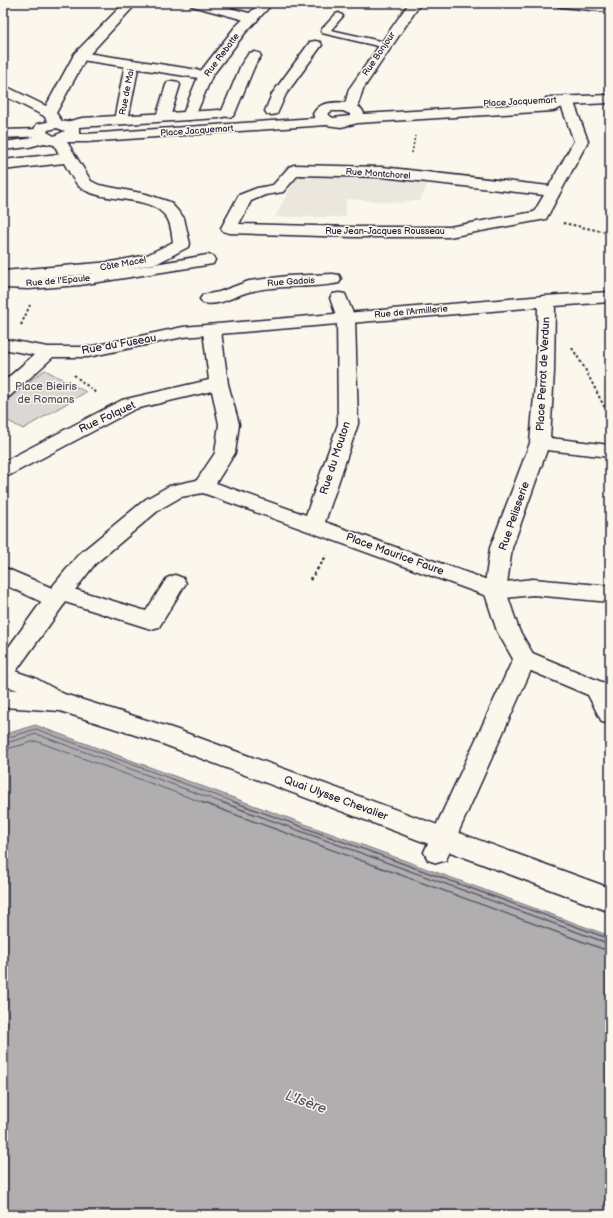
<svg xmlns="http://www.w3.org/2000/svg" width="613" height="1218" viewBox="0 0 613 1218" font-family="'Balsamiq Sans',sans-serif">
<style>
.built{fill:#ebe7df}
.green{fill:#dbd8d3;stroke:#7e7d87}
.water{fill:#b1aeb0;stroke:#787681}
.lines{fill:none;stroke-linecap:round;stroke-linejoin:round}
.shore-far1{stroke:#5b5a6a;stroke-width:1}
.shore{stroke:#5b5a6a;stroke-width:1.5}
.service-casing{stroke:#22223b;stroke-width:3}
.pedestrian-casing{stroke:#22223b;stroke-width:3}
.minor-casing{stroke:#22223b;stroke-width:3}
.tertiary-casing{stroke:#22223b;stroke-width:3}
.secondary-casing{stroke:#22223b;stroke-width:3}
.path-far2{stroke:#22223b;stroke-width:1.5;stroke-dasharray:2 2;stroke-linecap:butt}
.path-far1{stroke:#22223b;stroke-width:2;stroke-dasharray:2.5 2.5;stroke-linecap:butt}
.path{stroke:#22223b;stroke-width:2.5;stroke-dasharray:3 3;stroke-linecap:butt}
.service{fill:#fbf7ec;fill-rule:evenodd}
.pedestrian{fill:#fbf7ec;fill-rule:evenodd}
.minor{fill:#fbf7ec;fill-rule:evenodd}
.tertiary{fill:#fbf7ec;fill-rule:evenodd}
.secondary{fill:#fbf7ec;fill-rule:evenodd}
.labels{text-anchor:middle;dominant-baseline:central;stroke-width:3;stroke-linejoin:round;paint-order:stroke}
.far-street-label{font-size:9px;fill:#22223b;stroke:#fbf7ec}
.street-label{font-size:11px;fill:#22223b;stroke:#fbf7ec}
.park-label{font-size:11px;fill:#505061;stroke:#fbf7ec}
.near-water-label{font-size:14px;font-style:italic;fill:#545364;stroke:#fbf7ec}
</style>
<rect width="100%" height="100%" fill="#fbf7ec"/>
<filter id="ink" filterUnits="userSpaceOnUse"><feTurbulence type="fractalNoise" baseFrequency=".025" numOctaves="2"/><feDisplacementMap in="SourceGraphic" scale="8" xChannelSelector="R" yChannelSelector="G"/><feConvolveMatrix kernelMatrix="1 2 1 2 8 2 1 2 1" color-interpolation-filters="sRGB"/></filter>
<g filter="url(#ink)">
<!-- built -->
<path class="built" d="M297 175 379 177 429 181 420 201H404L403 203 346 199V217H275Z"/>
<!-- green -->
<path class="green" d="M45 370 86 392 23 429 3 418V404L31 380Z"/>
<!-- water -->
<path class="water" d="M35 725 610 936V1215H3V735Z"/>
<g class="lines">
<!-- shore-far1 -->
<g class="shore-far1">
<path d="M3 739 36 729 237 803"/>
<path d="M3 744 36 734 223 803"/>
<path d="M3 750 36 741 204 803"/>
</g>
<!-- shore -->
<g class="shore">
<path d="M201 802 603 949 610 950"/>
<path d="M221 802 610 944"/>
<path d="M234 802 610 939"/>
</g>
<defs>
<path id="service" d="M339 13 343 16 331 30 389 43 391 45 386 48 322 33 321 31 322 29 336 14Z"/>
<g id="pedestrian">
<path d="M190 3H210L257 15 258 18 257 21 252 22 192 6Z"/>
<path d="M80 52 205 71 210 72 212 75 210 78 205 79 75 59 73 56 75 53Z"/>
<path d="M207 255 213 256 215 260 213 264 80 285 29 289 3 288V278C72 280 139 267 207 255Z"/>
<path d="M333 274 339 275 341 279 339 283C312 289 281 284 253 291 236 294 221 307 203 303L200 299 203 295 219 292 249 281 287 276Z"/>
<path d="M339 293 345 294 355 318 358 424 325 522 496 583 533 579 610 586V602L533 595 495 599 203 493 181 497 160 509 95 564 68 599 11 678 3 681V655L52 587 79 554 146 499 169 486 197 480 215 453 219 424 212 391 135 409 10 475 3 477V462L122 400 209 380 203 331 206 327 212 326 218 327 221 331 228 384 239 424 235 453 216 483 306 515 338 424 337 318 330 298 333 294Z"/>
<path d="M525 650 604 683 610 693V724L602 722 588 695 517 665 514 659 517 653Z"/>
</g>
<g id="minor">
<path d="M124 3H137L86 58 56 113 64 124 62 127 57 128 52 127 44 116 3 95V85L46 106 75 53Z"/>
<path d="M260 3H273L245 33 212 76 194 119 189 120 184 119 182 116 200 72 235 27Z"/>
<path d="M409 3H421L363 89 356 111 351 112 346 111 344 108 349 89Z"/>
<path d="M556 3 610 4V12L562 7 558 6Z"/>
<path d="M315 41 320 42 322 45 286 94 277 114 272 115 267 114 265 111 272 94 310 42Z"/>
<path d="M254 52 259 53 261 56 255 65 235 113 233 116 228 117 223 116 221 113 241 65 249 53Z"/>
<path d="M132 60 137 61 139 64 128 120 126 123 121 124 116 123 114 120 125 64 127 61Z"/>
<path d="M173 81 178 82 180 85 170 117 168 120 163 121 158 120 156 117 166 85 168 82Z"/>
<path d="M566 96 571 97 573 100 588 141 546 219 449 237H353L229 233 223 231 221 228 239 195 257 188 273 185 289 167 294 165 382 167 549 186 574 141 559 100 561 97ZM298 175 382 177 544 195 534 212 449 227H353L239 224 251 201 265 195 283 192Z"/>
<path d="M39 129 44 130 46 133 44 136 3 138V130Z"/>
<path d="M59 136 64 137 91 181 99 185 146 194 170 202 184 218 190 244 188 247 158 263 111 272 3 281V271L111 262 147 255 173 242C172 235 171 224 167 218 150 193 105 204 81 188 74 183 69 171 64 163L3 170V160L59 154 52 140 54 137Z"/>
<path d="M610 292V302L555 306 554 372 550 438 610 445V457L547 450 512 548 506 591 519 630 536 659 446 860 437 863 428 860 424 852 513 659 497 631 484 591 490 548 530 443 536 372 538 307 183 337 88 357H53L10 396 3 398V382L34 355 3 349V339L48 347H88L183 327 544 296Z"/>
<path d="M3 567 52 588 60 585 146 611 167 578 175 575 183 578 186 583 159 627 151 629 65 602 64 605 56 607 48 605 3 584Z"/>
</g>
<path id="tertiary" d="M610 95V103L568 105 553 111 358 123 341 127 326 125 86 142H65L54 145 44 143 29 147 3 150V142L27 139 34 136 32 133 37 124 57 120 66 122 82 118 219 110 224 111 226 114 224 117 219 118 79 127V134H86L315 118 313 114C315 110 318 107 322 105 332 101 361 100 364 114L545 103 544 101 546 98 551 97ZM332 111H343L350 114V116L333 118 327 114ZM57 128 65 131 54 136 47 132 48 130Z"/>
<path id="secondary" d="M3 667 35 678 64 694 175 729 610 888V912L160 743 60 711 3 707V689L18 690 3 685Z"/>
</defs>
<!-- service casing -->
<use href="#service" class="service-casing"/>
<!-- pedestrian casing -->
<use href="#pedestrian" class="pedestrian-casing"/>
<!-- minor casing -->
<use href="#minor" class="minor-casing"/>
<!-- tertiary casing -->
<use href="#tertiary" class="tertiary-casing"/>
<!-- secondary casing -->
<use href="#secondary" class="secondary-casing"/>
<!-- path-far2 -->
<path class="path-far2" d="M412 153 415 136"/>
<!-- path-far1 -->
<g class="path-far1">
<path d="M563 223 610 233"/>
<path d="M21 325 30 305"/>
<path d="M572 348 584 367 610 418"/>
<path d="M74 375 96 393"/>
</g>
<!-- path -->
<path class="path" d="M310 580 327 555"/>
<!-- service -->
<use href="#service" class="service"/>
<!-- pedestrian -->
<use href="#pedestrian" class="pedestrian"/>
<!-- minor -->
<use href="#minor" class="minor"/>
<!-- tertiary -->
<use href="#tertiary" class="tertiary"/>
<!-- secondary -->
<use href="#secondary" class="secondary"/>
</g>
</g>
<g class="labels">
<!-- far-street labels -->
<g class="far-street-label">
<text transform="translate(379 54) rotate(-56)">Rue Bonjour</text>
<text transform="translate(222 55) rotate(-53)">Rue Rebatte</text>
<text transform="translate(127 92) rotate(-79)">Rue de Mai</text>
<text transform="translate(520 102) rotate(-3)">Place Jacquemart</text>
<text transform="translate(197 131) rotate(-4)">Place Jacquemart</text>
<text transform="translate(378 174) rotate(4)">Rue Montchorel</text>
<text x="385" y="231">Rue Jean-Jacques Rousseau</text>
<text transform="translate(123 264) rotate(-10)">Côte Macel</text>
<text transform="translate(58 281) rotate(-5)">Rue de l'Epaule</text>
<text transform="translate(291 282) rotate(-4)">Rue Gadois</text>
<text transform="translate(411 312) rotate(-5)">Rue de l'Armillerie</text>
</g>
<!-- street labels -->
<g class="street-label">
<text transform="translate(119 344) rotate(-10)">Rue du Fuseau</text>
<text transform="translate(543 374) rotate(-87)">Place Perrot de Verdun</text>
<text transform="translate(107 417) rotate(-25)">Rue Folquet</text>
<text transform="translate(335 458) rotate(-72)">Rue du Mouton</text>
<text transform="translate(514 516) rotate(-71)">Rue Pelisserie</text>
<text transform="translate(395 554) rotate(20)">Place Maurice Faure</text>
<text transform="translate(336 798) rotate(20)">Quai Ulysse Chevalier</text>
</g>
<!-- park labels -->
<g class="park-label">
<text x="46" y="386">Place Bieiris<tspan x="46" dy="13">de Romans</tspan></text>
</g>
<!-- near-water labels -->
<g class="near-water-label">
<text transform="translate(306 1102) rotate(20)">L'Isère</text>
</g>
</g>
<!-- margin -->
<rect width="613" height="1218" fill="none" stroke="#fbf7ec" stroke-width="16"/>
<rect x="8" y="8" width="597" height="1202" fill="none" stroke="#22223b" stroke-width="1.5" filter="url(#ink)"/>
</svg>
